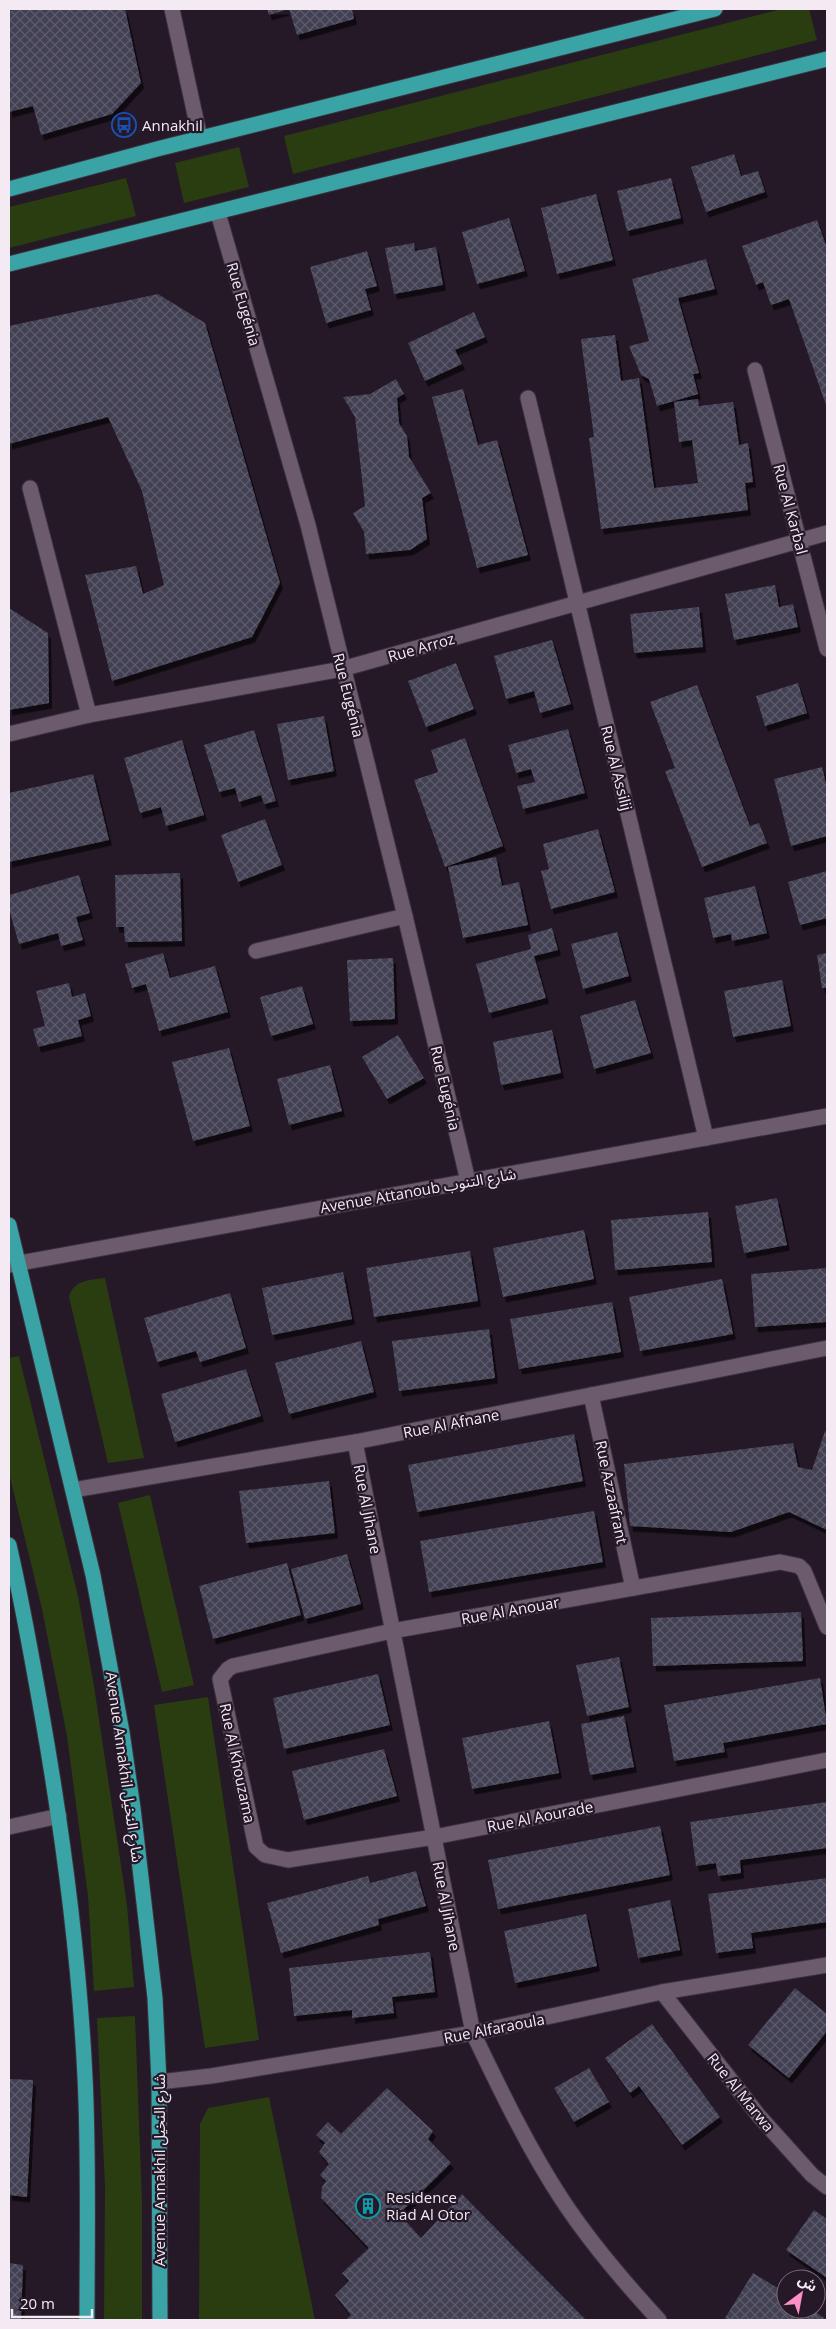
<svg xmlns="http://www.w3.org/2000/svg" width="836" height="2329" viewBox="0 0 836 2329" font-family="'Open Sans','Noto Sans Arabic',sans-serif">
<style>
.green{fill:#2a3d10}
.building{fill:url(#building-cross-hatch);filter:url(#shadow)}
.lines{fill:none;stroke-linecap:round;stroke-linejoin:round}
.minor-casing{stroke:#3c323d;stroke-width:17}
.major-casing{stroke:#3c323d;stroke-width:17}
.minor{stroke:#6b5b6c;stroke-width:15}
.major{stroke:#39a3a6;stroke-width:15}
.labels{text-anchor:middle;dominant-baseline:central;stroke-width:4.5;stroke-linejoin:round;paint-order:stroke}
.poi-label{font-size:15px;fill:#f3eaf4;stroke:#251827;text-anchor:start}
.street-label{font-size:15px;fill:#f3eaf4;stroke:#251827}
</style>
<defs>
<pattern id="building-cross-hatch" width="8" height="8" patternUnits="userSpaceOnUse" patternTransform="scale(1.25)"><rect width="8" height="8" fill="#423f52"/><path d="M0 0l8 8M0 8l8-8" fill="none" stroke="#5e5b6c"/></pattern>
<filter id="shadow"><feDropShadow dx="3" dy="5.5" stdDeviation="0" flood-color="#0009"/></filter>
</defs>
<rect width="100%" height="100%" fill="#251827"/>
<!-- green -->
<g class="green">
<path d="M782 9H809L817 40 293 174 284 136Z"/>
<path d="M239 147 249 187 184 203 175 163Z"/>
<path d="M126 178 136 216 9 248V207Z"/>
<path d="M105 1278 144 1458 108 1463 69 1297C73 1280 90 1280 105 1278Z"/>
<path d="M19 1356 78 1596 94 1686 127 1905 134 1987 94 1991 88 1896 67 1736 42 1609 9 1473V1358Z"/>
<path d="M150 1495 194 1685 162 1692 118 1503Z"/>
<path d="M208 1697 259 2040 205 2048 154 1705Z"/>
<path d="M135 2016 142 2201V2320H104L105 2187 97 2018Z"/>
<path d="M269 2097 315 2320H199L200 2124 208 2108Z"/>
</g>
<!-- building -->
<g class="building">
<path d="M17 9H125L141 83 112 114 41 135 33 106 9 112V11Z"/>
<path d="M267 9H289L269 15Z"/>
<path d="M289 9H352L354 19 297 35Z"/>
<path d="M734 154 741 176 758 171 765 192 706 212 691 167Z"/>
<path d="M671 178 681 218 627 231 617 191Z"/>
<path d="M596 194 613 260 557 274 541 208Z"/>
<path d="M509 218 525 271 477 284 462 232Z"/>
<path d="M817 220 827 248V408L789 299 771 305 763 282 756 285 742 246Z"/>
<path d="M414 243 415 251 436 247 443 285 394 294 385 248Z"/>
<path d="M367 251 377 286 365 289 371 310 326 323 310 267Z"/>
<path d="M706 259 715 289 678 298 699 373 693 374 698 394 657 406 649 379 641 375 629 346 649 341 632 279Z"/>
<path d="M158 294 205 323 280 583 252 637 112 681 85 575 136 566 143 594 164 585 142 491 108 417 9 444V326Z"/>
<path d="M474 312 485 337 455 350 462 364 425 381 408 343Z"/>
<path d="M615 335 621 381 639 378 654 488 698 483 692 440 679 442 674 402 698 399 699 406 733 402 739 445 748 443 753 482 745 483 748 510 601 529 589 438 594 437 581 339Z"/>
<path d="M396 379 404 394 397 398 399 423 407 436 409 457 431 493 422 498 427 539 410 550 366 554 364 532 353 513 365 506 355 417 343 397 370 394Z"/>
<path d="M463 389 478 445 497 440 528 555 477 568 432 397Z"/>
<path d="M775 585 779 607 793 604 798 627 734 640 725 594Z"/>
<path d="M699 607 703 647 634 653 630 614Z"/>
<path d="M9 608 48 633 49 703 9 710Z"/>
<path d="M552 640 571 704 540 713 534 691 506 699 494 656Z"/>
<path d="M456 663 474 709 426 727 408 681Z"/>
<path d="M798 683 807 713 765 726 756 696Z"/>
<path d="M697 685 750 826 759 823 767 843 702 867 665 771 675 768 650 702Z"/>
<path d="M324 716 334 771 288 780 277 724Z"/>
<path d="M568 729 585 793 523 809 517 786 535 782 531 769 516 773 508 745Z"/>
<path d="M254 730 276 801 264 804 261 795 239 802 235 788 219 792 204 745Z"/>
<path d="M465 738 503 846 445 867 414 780 438 772 431 750Z"/>
<path d="M182 740 204 815 166 826 161 807 140 813 124 758Z"/>
<path d="M822 767 827 788V836L791 846 774 779Z"/>
<path d="M93 774 109 840 9 862V793Z"/>
<path d="M265 819 282 865 238 882 221 835Z"/>
<path d="M598 829 615 892 551 909 541 871 549 869 543 844Z"/>
<path d="M496 857 502 886 519 882 528 925 463 938 448 867Z"/>
<path d="M827 871V918L800 925 788 882Z"/>
<path d="M180 873 182 941 125 942 124 927H116L115 875Z"/>
<path d="M79 875 90 913 76 917 83 940 61 946 58 933 19 944 9 909V895Z"/>
<path d="M755 886 767 933 732 941 731 934 713 938 704 898Z"/>
<path d="M552 928 558 950 534 956 546 998 489 1013 476 964 531 949 528 935Z"/>
<path d="M617 932 629 976 583 989 571 944Z"/>
<path d="M163 953 170 978 215 966 228 1012 159 1031 146 984 132 988 125 964Z"/>
<path d="M827 953V988H822L817 955Z"/>
<path d="M393 958 395 1019 350 1021 347 960Z"/>
<path d="M782 980 791 1026 733 1037 724 991Z"/>
<path d="M69 983 72 997 85 993 91 1016 78 1020 82 1036 38 1047 33 1029 45 1026 36 991Z"/>
<path d="M302 986 313 1024 271 1036 260 997Z"/>
<path d="M635 1000 651 1053 594 1069 580 1016Z"/>
<path d="M552 1030 561 1073 501 1085 493 1042Z"/>
<path d="M398 1035 424 1078 387 1099 362 1057Z"/>
<path d="M229 1048 250 1126 193 1141 172 1062Z"/>
<path d="M330 1065 342 1111 289 1125 277 1079Z"/>
<path d="M777 1198 787 1245 744 1253 735 1206Z"/>
<path d="M708 1212 712 1262 615 1270 611 1220Z"/>
<path d="M584 1230 594 1279 503 1297 493 1248Z"/>
<path d="M470 1251 478 1301 374 1317 366 1268Z"/>
<path d="M827 1268V1322L755 1327 751 1274Z"/>
<path d="M343 1272 352 1319 272 1335 262 1288Z"/>
<path d="M722 1279 733 1334 640 1351 629 1297Z"/>
<path d="M230 1293 246 1348 200 1362 196 1351 157 1362 144 1318Z"/>
<path d="M612 1302 621 1352 519 1369 510 1319Z"/>
<path d="M489 1329 495 1378 399 1391 392 1341Z"/>
<path d="M361 1341 374 1392 289 1414 275 1363Z"/>
<path d="M246 1369 261 1416 175 1442 161 1394Z"/>
<path d="M825 1431 827 1432V1530L789 1512 731 1532 630 1526 624 1464 793 1443 798 1467 812 1470Z"/>
<path d="M574 1434 583 1481 417 1512 408 1465Z"/>
<path d="M329 1481 335 1533 246 1543 239 1491Z"/>
<path d="M594 1511 603 1562 429 1592 420 1541Z"/>
<path d="M347 1554 361 1604 305 1619 291 1569Z"/>
<path d="M287 1563 301 1615 213 1639 199 1586Z"/>
<path d="M801 1612 803 1661 653 1666 651 1618Z"/>
<path d="M619 1657 629 1707 587 1716 576 1665Z"/>
<path d="M378 1674 390 1725 284 1749 273 1698Z"/>
<path d="M820 1678 827 1724 723 1743 725 1752 674 1761 664 1705Z"/>
<path d="M624 1716 634 1767 590 1775 581 1724Z"/>
<path d="M549 1721 559 1773 472 1789 462 1738Z"/>
<path d="M384 1749 397 1796 304 1820 292 1771Z"/>
<path d="M827 1802V1848L740 1860 741 1873 718 1876 716 1863 696 1866 690 1822Z"/>
<path d="M660 1826 670 1875 498 1909 488 1860Z"/>
<path d="M416 1871 426 1906 378 1919 379 1925 281 1953 267 1903 368 1876 370 1883Z"/>
<path d="M827 1878V1922L751 1933 753 1948 716 1953 708 1894Z"/>
<path d="M670 1900 680 1950 638 1958 628 1909Z"/>
<path d="M586 1914 597 1966 515 1983 504 1931Z"/>
<path d="M430 1952 435 1992 392 1997 394 2013 352 2018V2010L294 2016 289 1968Z"/>
<path d="M795 1988 827 2014V2031L789 2078 748 2045Z"/>
<path d="M652 2024 720 2117 682 2145 639 2086 630 2093 605 2058Z"/>
<path d="M589 2068 609 2102 574 2122 554 2088Z"/>
<path d="M9 2079 33 2080 27 2197 9 2195Z"/>
<path d="M387 2088 433 2131 428 2139 451 2163 399 2214 421 2238 462 2194 586 2320H346L351 2315 335 2295 349 2281 342 2273 369 2248 321 2198 322 2187 326 2181 320 2175 329 2164 319 2152 325 2143 316 2135 328 2122 341 2134Z"/>
<path d="M814 2210 827 2219V2278L786 2250Z"/>
<path d="M9 2263 23 2265 21 2320H9Z"/>
<path d="M753 2273 786 2293V2309H811L827 2320H728L725 2318Z"/>
</g>
<g class="lines">
<defs>
<g id="minor">
<path d="M172 9 200 138"/>
<path d="M218 213 308 525 405 916 468 1181"/>
<path d="M755 370 827 649"/>
<path d="M528 398 706 1138"/>
<path d="M30 488 89 715"/>
<path d="M9 734 89 715 342 669 827 533"/>
<path d="M256 951 405 916"/>
<path d="M9 1265 827 1116"/>
<path d="M591 1395 633 1588"/>
<path d="M355 1442 473 2033C500 2089 527 2146 561 2198 589 2241 624 2282 659 2320"/>
<path d="M73 1490 355 1442 827 1348"/>
<path d="M827 1627 804 1571 799 1566 780 1562 392 1631 233 1666 228 1669 220 1679 256 1847 265 1855 288 1860 434 1837 827 1760"/>
<path d="M9 1827 59 1816"/>
<path d="M662 1992 759 2116 812 2175 827 2187"/>
<path d="M159 2082 211 2076 473 2033 662 1992 827 1965"/>
</g>
<g id="major">
<path d="M9 189 157 149 715 9"/>
<path d="M9 264 827 59"/>
<path d="M9 1225 93 1575 122 1732 133 1808 155 1998 159 2082 160 2320"/>
<path d="M9 1545C22 1601 32 1658 42 1715 63 1834 79 1955 85 2077 89 2158 87 2239 87 2320"/>
</g>
</defs>
<!-- minor casing -->
<use href="#minor" class="minor-casing"/>
<!-- major casing -->
<use href="#major" class="major-casing"/>
<!-- minor -->
<use href="#minor" class="minor"/>
<!-- major -->
<use href="#major" class="major"/>
</g>
<!-- icons -->
<defs>
<symbol id="bus-ring" viewBox="-11 -11 22 22"><circle r="9.5" fill="#251827" stroke="#1a4fb4" stroke-width="1.5"/><path d="M-5-6H5V4H4V6H2V4H-2V6H-4V4H-5ZM-3.5-4V0h7V-4ZM-3.5 1.2v1.5H-2V1.2ZM2 1.2v1.5H3.5V1.2Z" fill="#1a4fb4"/></symbol>
<symbol id="building-ring" viewBox="-11 -11 22 22"><circle r="9.5" fill="#251827" stroke="#0f9aa8" stroke-width="1.5"/><path d="M-4-6H4V6H1V3H-1V6H-4ZM-2.5-4.3h1.7v1.8h-1.7ZM.8-4.3h1.7v1.8H.8ZM-2.5-1h1.7V.8h-1.7ZM.8-1h1.7V.8H.8Z" fill="#0f9aa8"/></symbol>
</defs>
<g fill-rule="evenodd">
<use href="#bus-ring" x="110" y="111" width="28" height="28"/>
<use href="#building-ring" x="354" y="2192" width="28" height="28"/>
</g>
<g class="labels">
<!-- poi labels -->
<g class="poi-label">
<text x="142" y="125">Annakhil</text>
<text x="386" y="2197">Residence<tspan x="386" dy="17">Riad Al Otor</tspan></text>
</g>
<!-- street labels -->
<g class="street-label">
<text transform="translate(244 304) rotate(74)">Rue Eugénia</text>
<text transform="translate(791 509) rotate(75)">Rue Al Karbal</text>
<text transform="translate(421 647) rotate(-16)">Rue Arroz</text>
<text transform="translate(349 695) rotate(76)">Rue Eugénia</text>
<text transform="translate(617 768) rotate(76)">Rue Al Assilij</text>
<text transform="translate(446 1088) rotate(77)">Rue Eugénia</text>
<text transform="translate(418 1190) rotate(-10)">Avenue Attanoub شارع التنوب</text>
<text transform="translate(451 1423) rotate(-11)">Rue Al Afnane</text>
<text transform="translate(612 1492) rotate(78)">Rue Azzaafrant</text>
<text transform="translate(368 1509) rotate(79)">Rue Al Jihane</text>
<text transform="translate(510 1610) rotate(-10)">Rue Al Anouar</text>
<text transform="translate(238 1763) rotate(78)">Rue Al Khouzama</text>
<text transform="translate(125 1767) rotate(82)">Avenue Annakhil شارع النخيل</text>
<text transform="translate(540 1816) rotate(-11)">Rue Al Aourade</text>
<text transform="translate(447 1906) rotate(79)">Rue Al Jihane</text>
<text transform="translate(494 2028) rotate(-11)">Rue Alfaraoula</text>
<text transform="translate(741 2092) rotate(51)">Rue Al Marwa</text>
<text transform="translate(159 2170) rotate(-90)">Avenue Annakhil شارع النخيل</text>
</g>
</g>
<!-- border -->
<rect width="836" height="2329" fill="none" stroke="#f3eaf4" stroke-width="20"/>
<!-- north arrow -->
<g transform="translate(801 2294) rotate(32)"><circle r="24" fill="#251827" stroke="#776c79"/>
<path d="M0-4L9 19L0 12L-9 19Z" fill="#fb8fc6"/>
<text y="-8" font-size="14" font-weight="bold" text-anchor="middle" fill="#f3eaf4">ش</text>
</g>
<!-- scale -->
<path d="M12 2309v8h80v-8" fill="none" stroke="#f3eaf4" stroke-width="2.5"/>
<text x="20" y="2309" font-size="15" fill="#f3eaf4" stroke="#251827" stroke-width="4" paint-order="stroke">20 m</text>
</svg>
